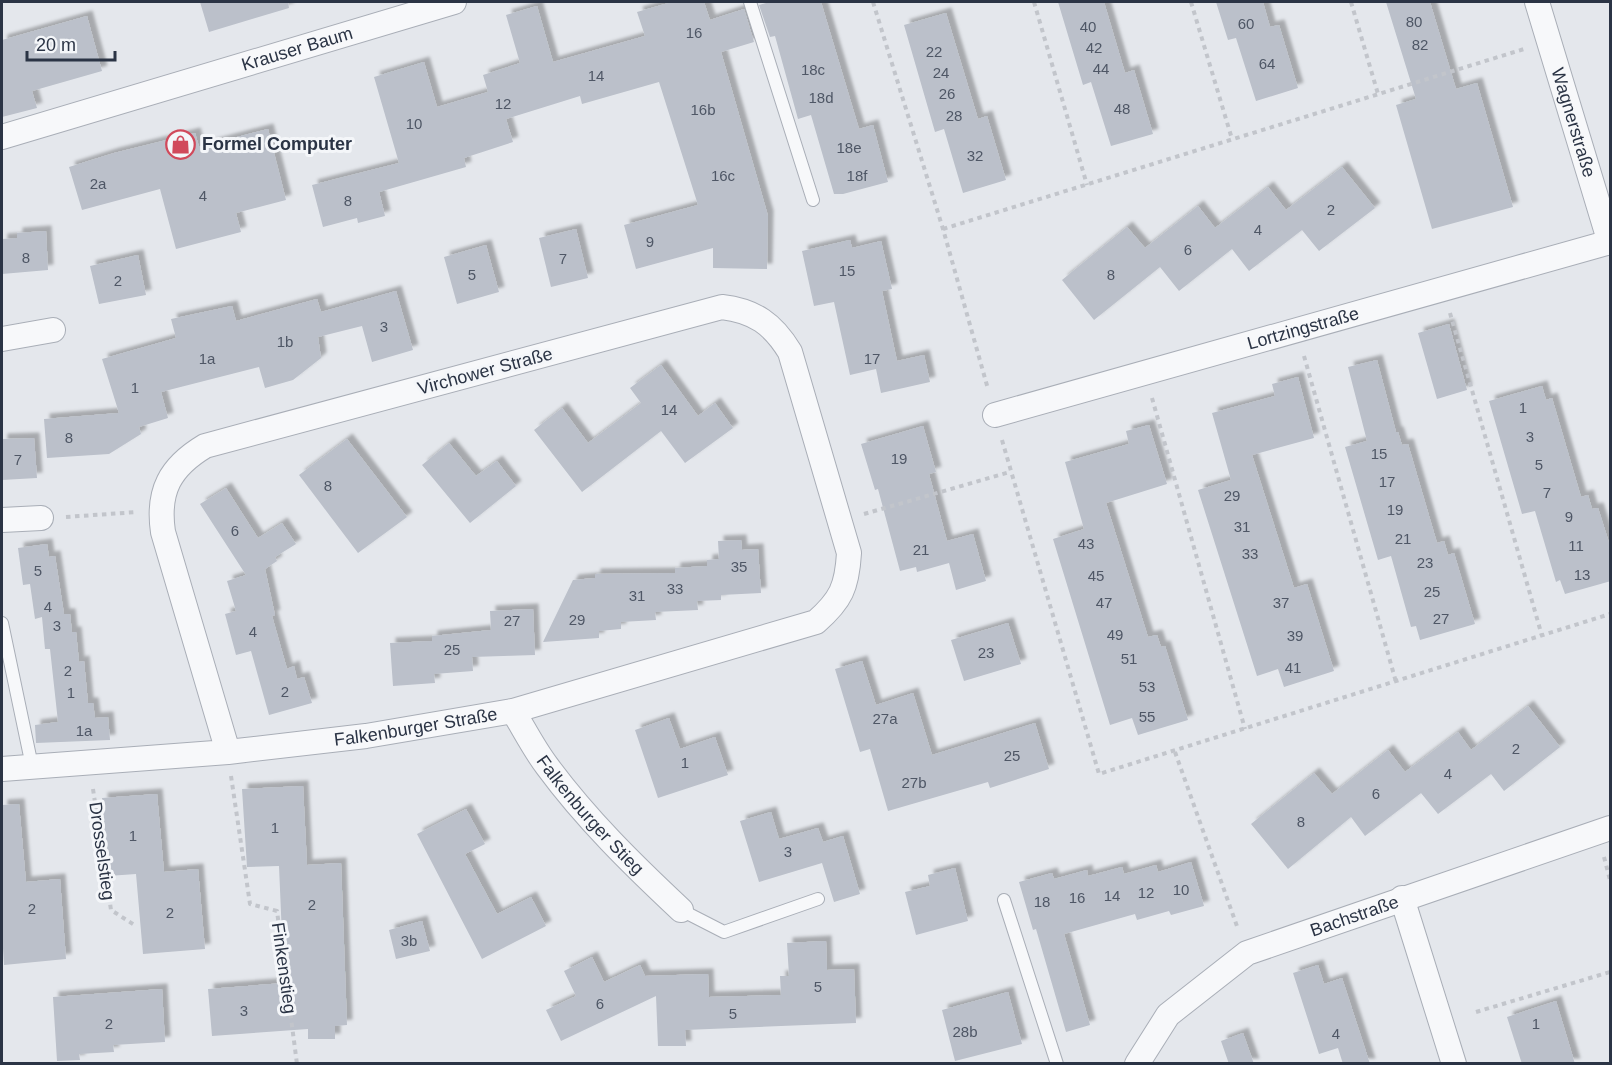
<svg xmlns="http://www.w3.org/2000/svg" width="1612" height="1065" viewBox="0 0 1612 1065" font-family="Helvetica,sans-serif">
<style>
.building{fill:#bbc0ca;filter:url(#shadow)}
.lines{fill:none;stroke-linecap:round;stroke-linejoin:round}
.service-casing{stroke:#a9aeb7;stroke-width:14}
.minor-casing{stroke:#a9aeb7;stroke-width:26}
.path{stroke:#c2c5cb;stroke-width:4;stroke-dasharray:4.5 4.5;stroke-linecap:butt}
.service{stroke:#f7f8fa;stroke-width:12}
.minor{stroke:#f7f8fa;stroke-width:24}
.labels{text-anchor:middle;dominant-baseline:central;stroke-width:6;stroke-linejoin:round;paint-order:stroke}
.number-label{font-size:15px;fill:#4f5766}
.street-label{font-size:18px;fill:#2b3445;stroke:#f4f6f9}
.poi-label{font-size:18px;font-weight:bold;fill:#2b3445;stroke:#f4f6f9;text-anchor:start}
</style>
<defs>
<filter id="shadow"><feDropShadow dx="5.5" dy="-5.5" stdDeviation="1.5" flood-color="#0004"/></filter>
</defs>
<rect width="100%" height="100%" fill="#e4e7ec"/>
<!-- building -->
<g class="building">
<path d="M200 2H288L289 8 209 32Z"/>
<path d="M672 2H704L710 20 744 9 754 42 721 52 768 216 767 269 713 268V248L636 269 624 225 698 205 659 82 582 104 580 96 506 119 513 142 464 158 466 167 379 192 385 216 358 223 357 218 323 227 312 185 399 163 374 77 424 62 437 107 488 92 483 75 520 63 506 15 537 6 553 62 645 36 637 12Z"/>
<path d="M770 2H821L859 129 873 125 888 182 843 194H834L811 115 798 119 775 36 770 37 759 5Z"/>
<path d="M1058 2H1104L1125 73 1134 70 1153 134 1111 146 1091 82 1083 85Z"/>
<path d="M1216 2H1263L1270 27 1279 25 1298 88 1256 101 1236 38 1228 40Z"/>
<path d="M1386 2H1430L1456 89 1477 83 1513 207 1432 229 1396 105 1416 99Z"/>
<path d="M946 13 978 119 987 116 1006 180 963 193 944 129 935 132 904 25Z"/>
<path d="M87 16 102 71 32 91 37 108 2 117V40Z"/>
<path d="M268 129 286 200 236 213 241 232 176 249 160 189 82 210 69 167 114 153 195 133 199 147Z"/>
<path d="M1342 167 1375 208 1319 251 1302 230 1249 271 1232 249 1179 291 1160 267 1094 320 1062 280 1127 227 1145 248 1198 206 1215 228 1268 187 1286 210Z"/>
<path d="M576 229 588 278 551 287 539 238Z"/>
<path d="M46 231 48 270 2 274V239L17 238V233Z"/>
<path d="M850 240 852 248 881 241 892 289 882 291 897 361 924 355 930 382 881 393 876 369 850 375 834 302 814 306 802 251Z"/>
<path d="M486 245 499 292 457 304 444 257Z"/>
<path d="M138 255 146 295 99 304 90 266Z"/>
<path d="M396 291 413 350 372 362 362 326 318 337 321 358 293 380 265 388 259 367 161 392 168 418 139 427 141 434 109 454 47 458 44 419 119 413 102 359 176 338 171 319 232 306 236 321 317 299 321 312Z"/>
<path d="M1449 324 1467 390 1437 399 1418 333Z"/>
<path d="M1377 360 1396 432H1398L1402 445 1408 444 1437 543 1444 541 1448 555 1454 553 1475 624 1420 640 1416 626 1411 627 1391 556 1378 560 1345 447 1367 441 1348 367Z"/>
<path d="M661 365 698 416 715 403 733 428 685 463 661 431 582 492 534 430 562 408 588 443 641 403 630 388Z"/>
<path d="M1298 377 1314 438 1252 455 1294 588 1307 584 1334 671 1284 687 1278 669 1257 676 1198 490 1231 480 1212 413 1275 396 1272 384Z"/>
<path d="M1542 386 1546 400 1552 398 1581 497 1588 495 1592 509 1598 508 1611 549V581L1565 594 1560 580 1556 582 1535 511 1522 514 1489 401Z"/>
<path d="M1149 425 1167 484 1106 503 1148 637 1157 635 1161 647 1165 646 1188 720 1138 735 1132 718 1110 725 1053 539 1084 529 1065 462 1129 444 1126 431Z"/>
<path d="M923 426 936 472 929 474 947 541 973 534 986 581 956 590 949 563 917 572 916 567 900 571 878 489 875 490 861 444Z"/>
<path d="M34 438 37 478 2 480V439Z"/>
<path d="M347 439 407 517 358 553 299 475Z"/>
<path d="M449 443 476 476 497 461 516 486 470 523 422 465Z"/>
<path d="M226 488 258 538 282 523 296 544 275 557 277 561 265 569 275 615 272 616 287 669 294 666 297 679 304 677 312 703 269 715 251 651 236 655 225 614 236 611 227 581 246 575 200 504Z"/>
<path d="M741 540 742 550 758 549 761 593 721 595V600L697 601 698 610 655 612 656 620 621 622V629L599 631V638L543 642 573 580 595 578V574L675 573V568L707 566V560L719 559 718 541Z"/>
<path d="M47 544 49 557 55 556 64 614H70L72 632H76L79 662 84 661 88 703H93L95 718 108 717 110 740 36 743 35 725 58 722 50 649H45L42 617 35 619 30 584 23 585 18 548Z"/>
<path d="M533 609 535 655 472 657 473 671 434 674 435 683 393 686 390 643 432 641V636L491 630 490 611Z"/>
<path d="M1008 623 1021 664 964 681 951 640Z"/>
<path d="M862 661 876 705 913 693 932 755 1035 723 1049 769 990 788 988 782 888 811 870 749 860 752 835 669Z"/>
<path d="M1528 706 1560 747 1504 791 1491 774 1438 814 1421 793 1365 836 1351 817 1288 869 1251 824 1314 773 1332 794 1388 750 1405 772 1458 732 1471 750Z"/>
<path d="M669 718 680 749 715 737 728 775 658 798 635 730Z"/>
<path d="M303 786 307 865 341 863 347 1025 335 1026V1039H308V1029L212 1036 208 989 284 983 279 866 247 867 242 789Z"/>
<path d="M157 794 164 872 198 869 205 949 143 954 136 874 108 876 102 798Z"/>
<path d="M19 804 26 882 60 879 66 959 4 965 2 931V805Z"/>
<path d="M466 809 485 844 465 854 497 914 531 897 546 926 482 959 417 834Z"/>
<path d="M771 812 779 839 818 828 823 842 843 836 860 894 834 902 822 863 759 882 740 821Z"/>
<path d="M1191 862 1204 906 1171 915 1169 911 1137 920 1135 914 1064 934 1090 1025 1066 1032 1036 929 1033 930 1019 882 1052 873 1054 879 1087 870 1088 876 1122 867 1124 874 1156 865 1158 872Z"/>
<path d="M955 868 968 921 916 935 905 892 930 886 928 875Z"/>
<path d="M422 921 430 951 396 959 389 930Z"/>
<path d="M826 941 827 970 854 969 856 1023 685 1030 686 1046H658L656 996 561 1041 546 1010 576 996 564 971 592 957 604 982 640 965 645 976 708 974 709 997 781 995 780 976H789L787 943Z"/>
<path d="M1318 965 1324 984 1342 978 1370 1064H1343L1338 1048 1319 1054 1293 973Z"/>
<path d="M162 989 165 1042 113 1045 114 1052 79 1054 80 1060 57 1061 53 997Z"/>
<path d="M1008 992 1022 1044 955 1061 942 1010Z"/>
<path d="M1556 1001 1575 1064H1522L1507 1017Z"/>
<path d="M1243 1033 1254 1064H1229L1221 1041Z"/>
</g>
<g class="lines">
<defs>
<g id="service">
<path d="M750 2 813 200"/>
<path d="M2 623 32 766"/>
<path d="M1004 900 1057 1064"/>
<path d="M681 910 724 932 818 899"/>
</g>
<g id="minor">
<path id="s1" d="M1537 2 1610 243"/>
<path id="s2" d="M2 137 454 2"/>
<path d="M2 339 53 330"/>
<path id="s3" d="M995 415 1610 242"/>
<path d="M2 520 41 518"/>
<path id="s4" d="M513 711C524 729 534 749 547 766 586 819 633 865 681 910"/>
<path id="s5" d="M2 769 228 752 366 736 513 711 816 622C841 600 847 587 849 553L790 352C773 324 755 311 722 307L205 446C170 467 157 491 163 532L228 752"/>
<path d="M1402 898 1454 1064"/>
<path id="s6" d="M1137 1064 1168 1015 1247 953 1610 828"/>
</g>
</defs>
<!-- service casing -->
<use href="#service" class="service-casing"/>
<!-- minor casing -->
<use href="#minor" class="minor-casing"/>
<!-- path -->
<g class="path">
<path d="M873 2 943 229 988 389"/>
<path d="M1034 2 1087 185"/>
<path d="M1191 2 1232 139"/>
<path d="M1351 2 1378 94"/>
<path d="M943 229 1524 49"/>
<path d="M1450 313 1542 636"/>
<path d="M1304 356 1396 682"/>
<path d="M1152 398 1245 729"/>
<path d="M1002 440 1099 774 1610 614"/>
<path d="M864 514 1010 472"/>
<path d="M66 517 137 512"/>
<path d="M1175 752 1238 929"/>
<path d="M231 776 250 904 277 911 297 1064"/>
<path d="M93 789 111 910 136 926"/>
<path d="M1604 857 1610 880"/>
<path d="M1476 1012 1610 972"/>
</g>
<!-- service -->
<use href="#service" class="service"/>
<!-- minor -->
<use href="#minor" class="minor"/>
</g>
<!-- icons -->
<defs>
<symbol id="shop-ring" viewBox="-11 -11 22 22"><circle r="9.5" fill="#f4f6f9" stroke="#d1495b" stroke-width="1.5"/><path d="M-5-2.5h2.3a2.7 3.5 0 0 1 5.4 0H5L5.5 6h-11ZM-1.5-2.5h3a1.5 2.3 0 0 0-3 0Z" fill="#d1495b"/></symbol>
</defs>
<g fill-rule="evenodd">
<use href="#shop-ring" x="164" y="128" width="33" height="33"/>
</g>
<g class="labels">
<!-- number labels -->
<g class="number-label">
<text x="1414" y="21">80</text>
<text x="1246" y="23">60</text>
<text x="1088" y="26">40</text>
<text x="694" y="32">16</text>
<text x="1420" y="44">82</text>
<text x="1094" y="47">42</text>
<text x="934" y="51">22</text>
<text x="1267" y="63">64</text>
<text x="1101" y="68">44</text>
<text x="813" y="69">18c</text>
<text x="941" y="72">24</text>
<text x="596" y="75">14</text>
<text x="947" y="93">26</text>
<text x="821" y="97">18d</text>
<text x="503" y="103">12</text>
<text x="1122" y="108">48</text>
<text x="703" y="109">16b</text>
<text x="954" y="115">28</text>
<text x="414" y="123">10</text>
<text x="849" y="147">18e</text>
<text x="975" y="155">32</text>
<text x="723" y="175">16c</text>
<text x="857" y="175">18f</text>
<text x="98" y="183">2a</text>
<text x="203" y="195">4</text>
<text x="348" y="200">8</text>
<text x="1331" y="209">2</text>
<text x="1258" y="229">4</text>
<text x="650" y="241">9</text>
<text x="1188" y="249">6</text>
<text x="26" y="257">8</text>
<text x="563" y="258">7</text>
<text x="847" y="270">15</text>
<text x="472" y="274">5</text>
<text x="1111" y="274">8</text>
<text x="118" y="280">2</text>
<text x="384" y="326">3</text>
<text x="285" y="341">1b</text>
<text x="207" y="358">1a</text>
<text x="872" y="358">17</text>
<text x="135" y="387">1</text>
<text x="1523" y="407">1</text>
<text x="669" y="409">14</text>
<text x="1530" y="436">3</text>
<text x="69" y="437">8</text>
<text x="1379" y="453">15</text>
<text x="899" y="458">19</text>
<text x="18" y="459">7</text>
<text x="1539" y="464">5</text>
<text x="1387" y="481">17</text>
<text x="328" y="485">8</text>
<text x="1547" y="492">7</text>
<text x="1232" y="495">29</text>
<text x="1395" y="509">19</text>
<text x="1569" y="516">9</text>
<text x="1242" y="526">31</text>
<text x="235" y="530">6</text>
<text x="1403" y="538">21</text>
<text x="1086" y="543">43</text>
<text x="1576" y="545">11</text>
<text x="921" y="549">21</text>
<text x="1250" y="553">33</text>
<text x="1425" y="562">23</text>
<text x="739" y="566">35</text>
<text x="38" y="570">5</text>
<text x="1582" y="574">13</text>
<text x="1096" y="575">45</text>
<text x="675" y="588">33</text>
<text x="1432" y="591">25</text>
<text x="637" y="595">31</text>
<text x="1104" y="602">47</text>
<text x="1281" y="602">37</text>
<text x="48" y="606">4</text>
<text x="1441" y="618">27</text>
<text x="577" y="619">29</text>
<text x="512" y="620">27</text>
<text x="57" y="625">3</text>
<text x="253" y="631">4</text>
<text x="1115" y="634">49</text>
<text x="1295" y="635">39</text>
<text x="452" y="649">25</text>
<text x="986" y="652">23</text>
<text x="1129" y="658">51</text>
<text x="1293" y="667">41</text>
<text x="68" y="670">2</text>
<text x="1147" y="686">53</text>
<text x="285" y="691">2</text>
<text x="71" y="692">1</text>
<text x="1147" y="716">55</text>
<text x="885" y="718">27a</text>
<text x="84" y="730">1a</text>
<text x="1516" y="748">2</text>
<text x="1012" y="755">25</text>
<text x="685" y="762">1</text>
<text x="1448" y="773">4</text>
<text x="914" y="782">27b</text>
<text x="1376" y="793">6</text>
<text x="1301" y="821">8</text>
<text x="275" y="827">1</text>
<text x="133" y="835">1</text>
<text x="788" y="851">3</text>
<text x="1181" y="889">10</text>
<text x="1146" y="892">12</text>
<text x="1112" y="895">14</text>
<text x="1077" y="897">16</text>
<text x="1042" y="901">18</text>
<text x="312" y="904">2</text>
<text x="32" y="908">2</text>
<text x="170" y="912">2</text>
<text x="409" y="940">3b</text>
<text x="818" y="986">5</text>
<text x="600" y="1003">6</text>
<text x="244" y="1010">3</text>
<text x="733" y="1013">5</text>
<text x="109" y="1023">2</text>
<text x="1536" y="1023">1</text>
<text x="965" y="1031">28b</text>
<text x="1336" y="1033">4</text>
</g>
<!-- street labels -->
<g class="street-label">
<text stroke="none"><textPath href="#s2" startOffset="308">Krauser Baum</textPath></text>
<text stroke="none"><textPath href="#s1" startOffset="126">Wagnerstraße</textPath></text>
<text stroke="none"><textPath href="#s3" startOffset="320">Lortzingstraße</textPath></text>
<text transform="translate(485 371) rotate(-15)">Virchower Straße</text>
<text stroke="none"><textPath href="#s5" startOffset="416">Falkenburger Straße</textPath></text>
<text stroke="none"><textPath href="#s4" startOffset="130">Falkenburger Stieg</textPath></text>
<text transform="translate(102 851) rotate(82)">Drosselstieg</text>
<text stroke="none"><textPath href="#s6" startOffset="272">Bachstraße</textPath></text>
<text transform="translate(284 968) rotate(82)">Finkenstieg</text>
</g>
<!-- poi labels -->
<g class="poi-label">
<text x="202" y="144">Formel Computer</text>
</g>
</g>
<!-- border -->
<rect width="1612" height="1065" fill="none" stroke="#2b3445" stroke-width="6"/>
<!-- scale -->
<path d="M27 51v9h88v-9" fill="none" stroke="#2b3445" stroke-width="3"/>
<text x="36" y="51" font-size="18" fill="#2b3445" stroke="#f4f6f9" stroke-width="4.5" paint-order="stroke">20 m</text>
</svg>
